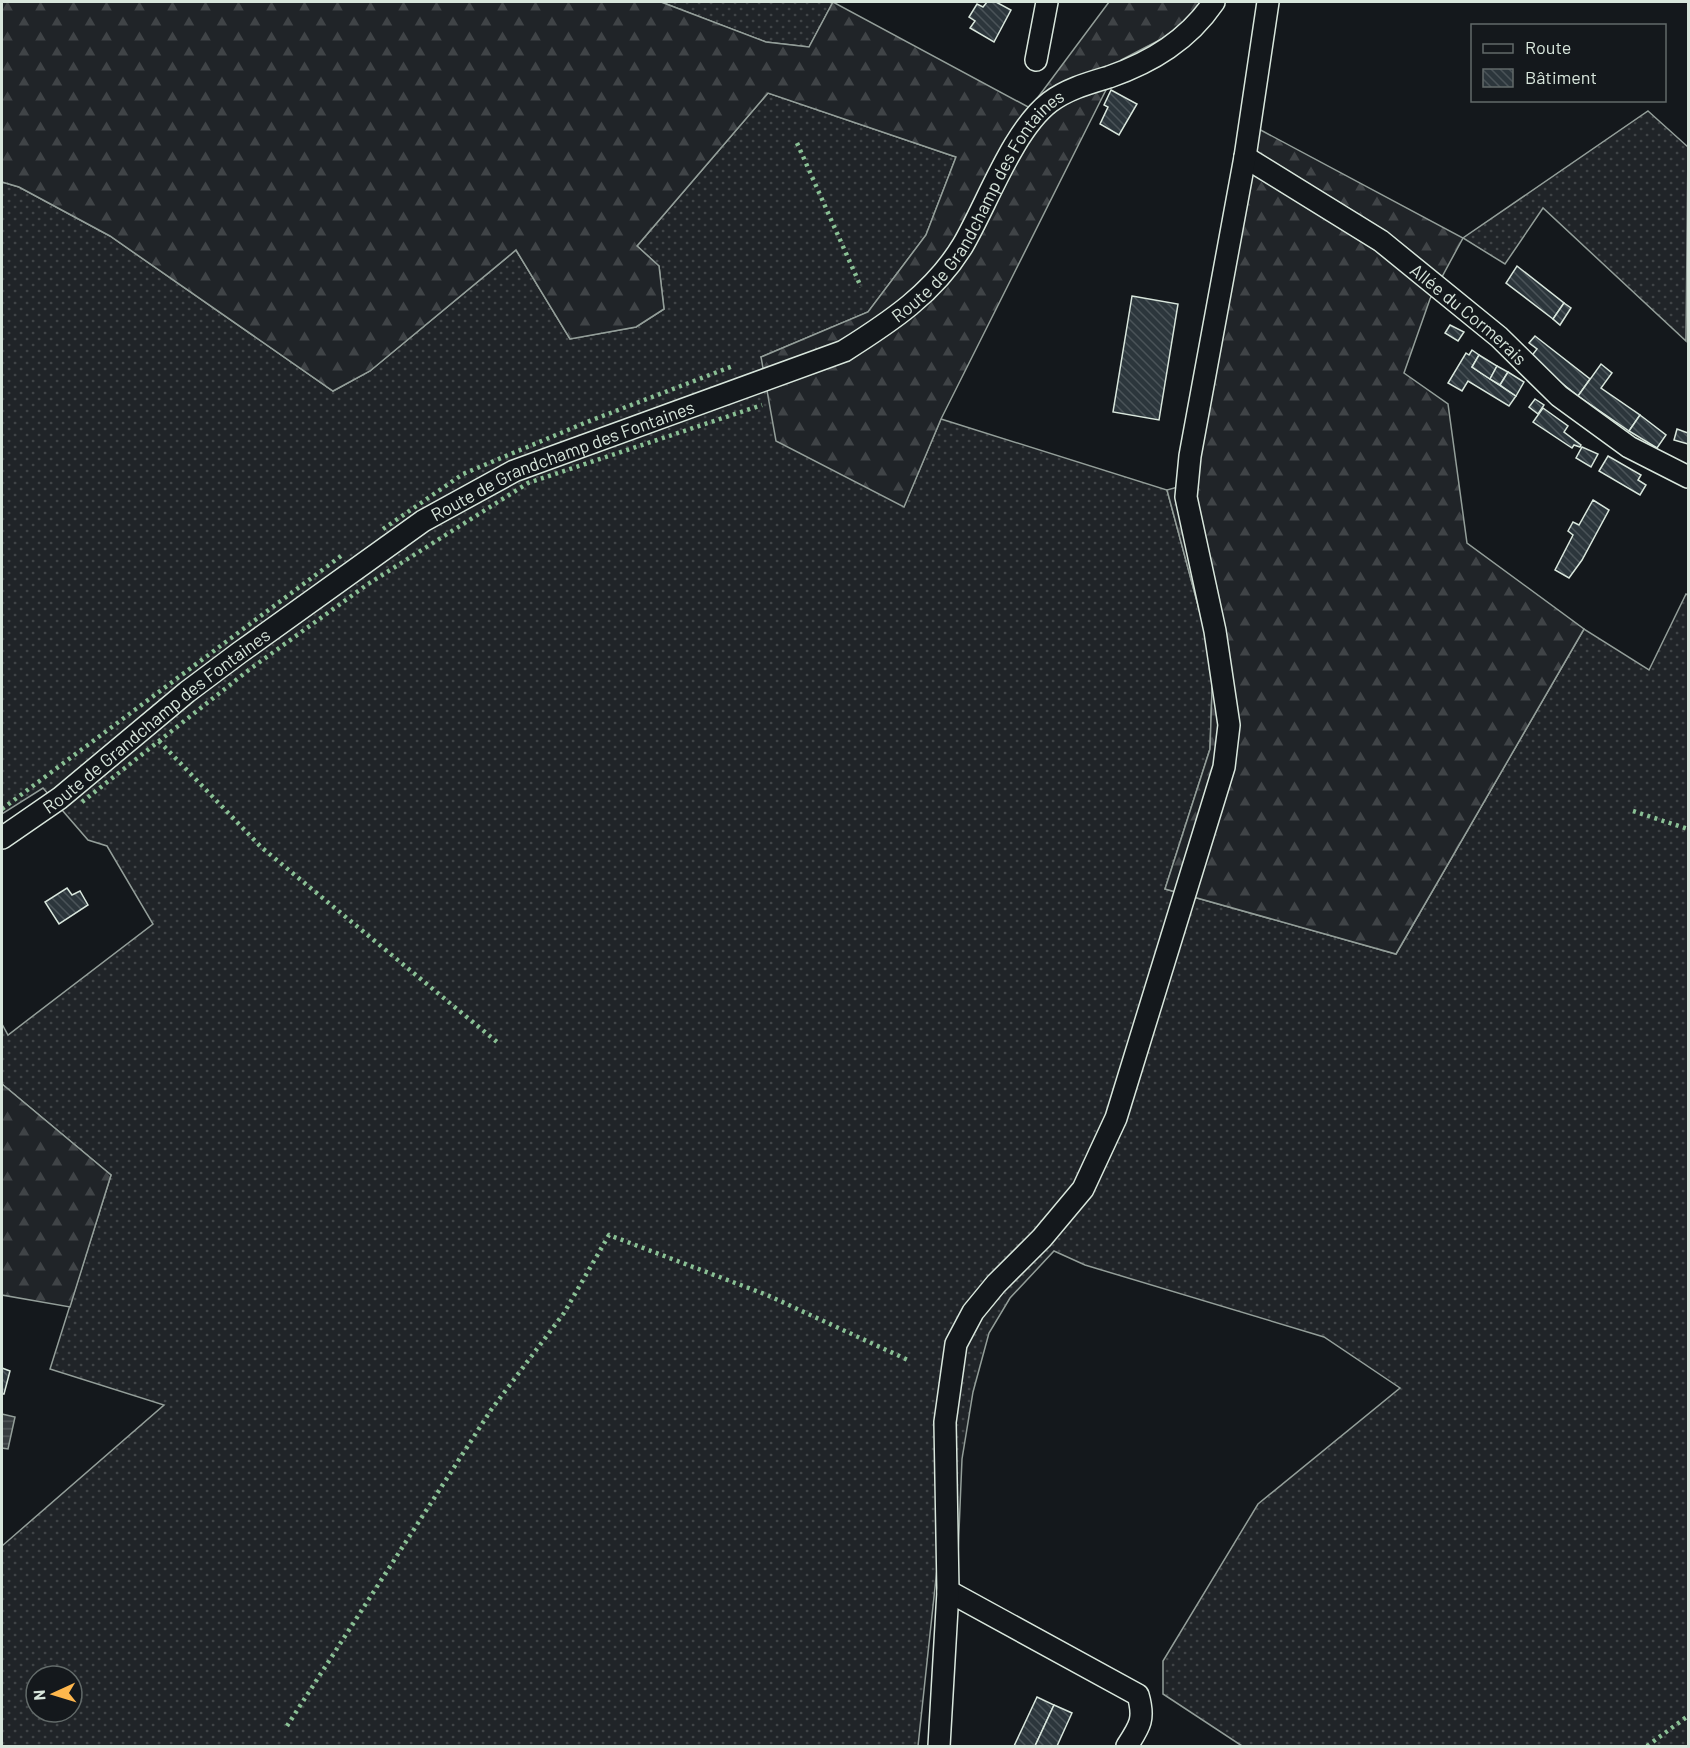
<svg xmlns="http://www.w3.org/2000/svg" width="1690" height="1748" viewBox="0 0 1690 1748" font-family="Barlow,sans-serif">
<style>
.grass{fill:url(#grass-dots);stroke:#939e99;stroke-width:1.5;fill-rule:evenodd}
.forest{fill:url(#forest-firs);stroke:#939e99;stroke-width:1.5}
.water{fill:url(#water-rules);stroke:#939e99;stroke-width:1.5}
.building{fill:url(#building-back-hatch);stroke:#d8e6dc;stroke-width:1.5}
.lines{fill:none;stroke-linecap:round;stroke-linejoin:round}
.minor-casing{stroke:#d8e6dc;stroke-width:24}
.minor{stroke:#14181c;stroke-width:21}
.hedge{stroke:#8ac095;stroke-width:4.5;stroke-dasharray:3 4.5;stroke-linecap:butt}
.labels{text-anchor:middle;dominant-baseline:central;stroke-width:4.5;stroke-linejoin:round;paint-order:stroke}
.street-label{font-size:18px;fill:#d8e6dc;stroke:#14181c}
</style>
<defs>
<pattern id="grass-dots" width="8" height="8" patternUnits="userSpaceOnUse" patternTransform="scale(1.5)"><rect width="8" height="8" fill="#202428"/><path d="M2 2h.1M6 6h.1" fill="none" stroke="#404447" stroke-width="1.8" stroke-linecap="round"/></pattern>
<pattern id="forest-firs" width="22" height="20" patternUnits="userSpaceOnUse" patternTransform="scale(1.5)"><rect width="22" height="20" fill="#202428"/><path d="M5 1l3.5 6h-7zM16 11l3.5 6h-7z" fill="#404447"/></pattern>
<pattern id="water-rules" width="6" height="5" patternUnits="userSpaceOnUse" patternTransform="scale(1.5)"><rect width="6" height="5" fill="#363b3e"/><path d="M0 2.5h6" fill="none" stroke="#525759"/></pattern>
<pattern id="building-back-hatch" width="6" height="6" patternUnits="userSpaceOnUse" patternTransform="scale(1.5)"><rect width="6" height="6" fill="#2c363c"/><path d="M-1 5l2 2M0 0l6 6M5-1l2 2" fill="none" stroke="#4a5358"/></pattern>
</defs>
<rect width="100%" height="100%" fill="#14181c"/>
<!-- grass -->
<g class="grass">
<path d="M661 2H833L809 47 766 42Z"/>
<path d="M768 93 956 157 926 235 868 312 761 357 869 487 904 506 941 419 1167 490 1213 661 1210 749 1165 889 1396 954 1584 629 1649 670 1686 594 1688 595V1746H1242L1163 1694V1661L1258 1504 1400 1388 1324 1337 1085 1265 1054 1251 1010 1298 989 1333 973 1392 962 1459 957 1579 937 1569 918 1746H2V1546L164 1405 50 1369 111 1175 2 1084V1024L8 1035 153 924 107 846 88 840 43 788 2 814V182L19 187 110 236 333 391 370 371 516 250 570 339 636 327 664 309 659 266 637 246ZM36 1676H72V1712H36Z"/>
<path d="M1648 111 1688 147 1686 341 1543 208 1505 264 1463 238Z"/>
</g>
<!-- forest -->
<g class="forest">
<path d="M2 2H661L766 42 809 47 833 2 1030 108 1109 2H1202L1175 32 1121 60 941 419 904 507 776 441 761 357 868 312 926 235 956 157 768 93 637 246 659 266 664 309 636 327 570 339 516 250 370 371 333 391 110 236 19 187 2 182Z"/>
<path d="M1255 127 1463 238 1430 299 1404 373 1448 404 1467 543 1584 629 1396 954 1165 889 1210 749 1213 661 1167 490 1196 482Z"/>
<path d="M2 1084 111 1175 70 1307 2 1295Z"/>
</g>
<!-- water -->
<path class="water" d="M2 1414 15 1417 8 1449 2 1448Z"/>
<!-- building -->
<g class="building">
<path d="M987 2H996L1011 10 994 42 970 28 975 21 969 17 977 4 983 7Z"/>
<path d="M1111 90 1137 104 1119 135 1100 124 1108 107 1104 105Z"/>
<path d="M1517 266 1564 303 1553 319 1506 283Z"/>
<path d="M1132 296 1178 304 1159 420 1113 412Z"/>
<path d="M1564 303 1571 308 1560 325 1553 319Z"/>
<path d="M1450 325 1464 332 1458 341 1445 333Z"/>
<path d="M1535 336 1590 379 1578 396 1530 358 1537 349 1529 343Z"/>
<path d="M1472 350 1479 355 1472 367 1516 396 1509 406 1468 381 1462 391 1448 383 1466 353 1469 355Z"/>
<path d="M1479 355 1497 366 1490 379 1472 367Z"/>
<path d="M1601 364 1612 373 1601 388 1640 415 1629 431 1578 396Z"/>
<path d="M1497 366 1508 372 1500 385 1490 379Z"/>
<path d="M1508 372 1524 382 1516 396 1500 385Z"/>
<path d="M1535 399 1544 405 1538 414 1529 407Z"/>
<path d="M1543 408 1568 426 1564 432 1581 445 1580 447 1574 445 1572 448 1533 422Z"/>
<path d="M1640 415 1666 435 1657 448 1629 431Z"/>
<path d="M1677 429 1688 433V444L1674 440Z"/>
<path d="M1582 447 1598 454 1591 467 1576 458Z"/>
<path d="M1608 456 1641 475 1638 480 1646 485 1640 495 1599 471Z"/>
<path d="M1593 500 1609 510 1582 560 1569 578 1555 570 1573 535 1568 531 1573 522 1579 525Z"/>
<path d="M67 888 72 895 80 891 88 905 59 924 45 902Z"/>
<path d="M2 1368 10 1371 4 1394H2Z"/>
<path d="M1037 1697 1054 1705 1035 1746H1014Z"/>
<path d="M1054 1705 1072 1713 1057 1746H1035Z"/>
</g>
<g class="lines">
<defs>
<g id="minor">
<path d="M1036 60 1047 2"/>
<path id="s1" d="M1245 157 1381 241 1499 337 1559 396 1629 447 1688 477"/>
<path id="s2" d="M2 838 60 798 187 692 239 653 423 521 514 471 844 351C890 322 934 293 963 245 987 204 1013 130 1050 102 1067 89 1089 83 1109 77 1152 62 1188 40 1214 2"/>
<path d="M948 1591 1138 1695C1145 1719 1140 1726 1127 1746"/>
<path d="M939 1746 948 1591 945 1422 956 1344 973 1312 996 1284 1042 1238 1083 1189 1116 1118 1224 767 1229 725 1215 631 1186 497 1190 456 1245 157 1268 2"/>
</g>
</defs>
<!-- minor casing -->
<use href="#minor" class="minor-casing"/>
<!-- minor -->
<use href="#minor" class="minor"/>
<!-- hedge -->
<g class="hedge">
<path d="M797 143 861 287"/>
<path d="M383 529 463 474 587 422 733 366"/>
<path d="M159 741 261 847 497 1042"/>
<path d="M82 802 250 669 368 584 528 483 762 405"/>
<path d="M2 809 341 556"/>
<path d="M1633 811 1688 829"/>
<path d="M287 1726 491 1410 564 1313 609 1235 767 1295 908 1360"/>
<path d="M1647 1746 1688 1716"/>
</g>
</g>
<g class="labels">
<!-- street labels -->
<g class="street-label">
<text stroke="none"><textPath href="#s2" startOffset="1184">Route de Grandchamp des Fontaines</textPath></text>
<text stroke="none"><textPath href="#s1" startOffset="274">Allée du Cormerais</textPath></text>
<text stroke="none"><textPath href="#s2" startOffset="680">Route de Grandchamp des Fontaines</textPath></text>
<text stroke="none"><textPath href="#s2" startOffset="194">Route de Grandchamp des Fontaines</textPath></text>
</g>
</g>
<!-- border -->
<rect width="1690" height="1748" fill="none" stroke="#d8e6dc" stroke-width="6"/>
<!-- legend -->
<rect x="1471" y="24" width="195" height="78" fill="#14181c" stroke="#626a69" stroke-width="1.5"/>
<rect x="1483" y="44" width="30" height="9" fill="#14181c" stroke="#626a69" stroke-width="1.5"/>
<text x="1525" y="54" font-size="18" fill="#d8e6dc">Route</text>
<rect x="1483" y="69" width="30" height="18" fill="url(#building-back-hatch)" stroke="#626a69" stroke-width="1.5"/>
<text x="1525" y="84" font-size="18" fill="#d8e6dc">Bâtiment</text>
<!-- north arrow -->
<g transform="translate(54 1694) rotate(266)"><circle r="28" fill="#14181c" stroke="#626a69" stroke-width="1.5"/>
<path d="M0-4.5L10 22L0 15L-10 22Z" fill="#ffb74d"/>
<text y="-9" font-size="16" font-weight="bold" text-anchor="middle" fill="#d8e6dc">N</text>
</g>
</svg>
